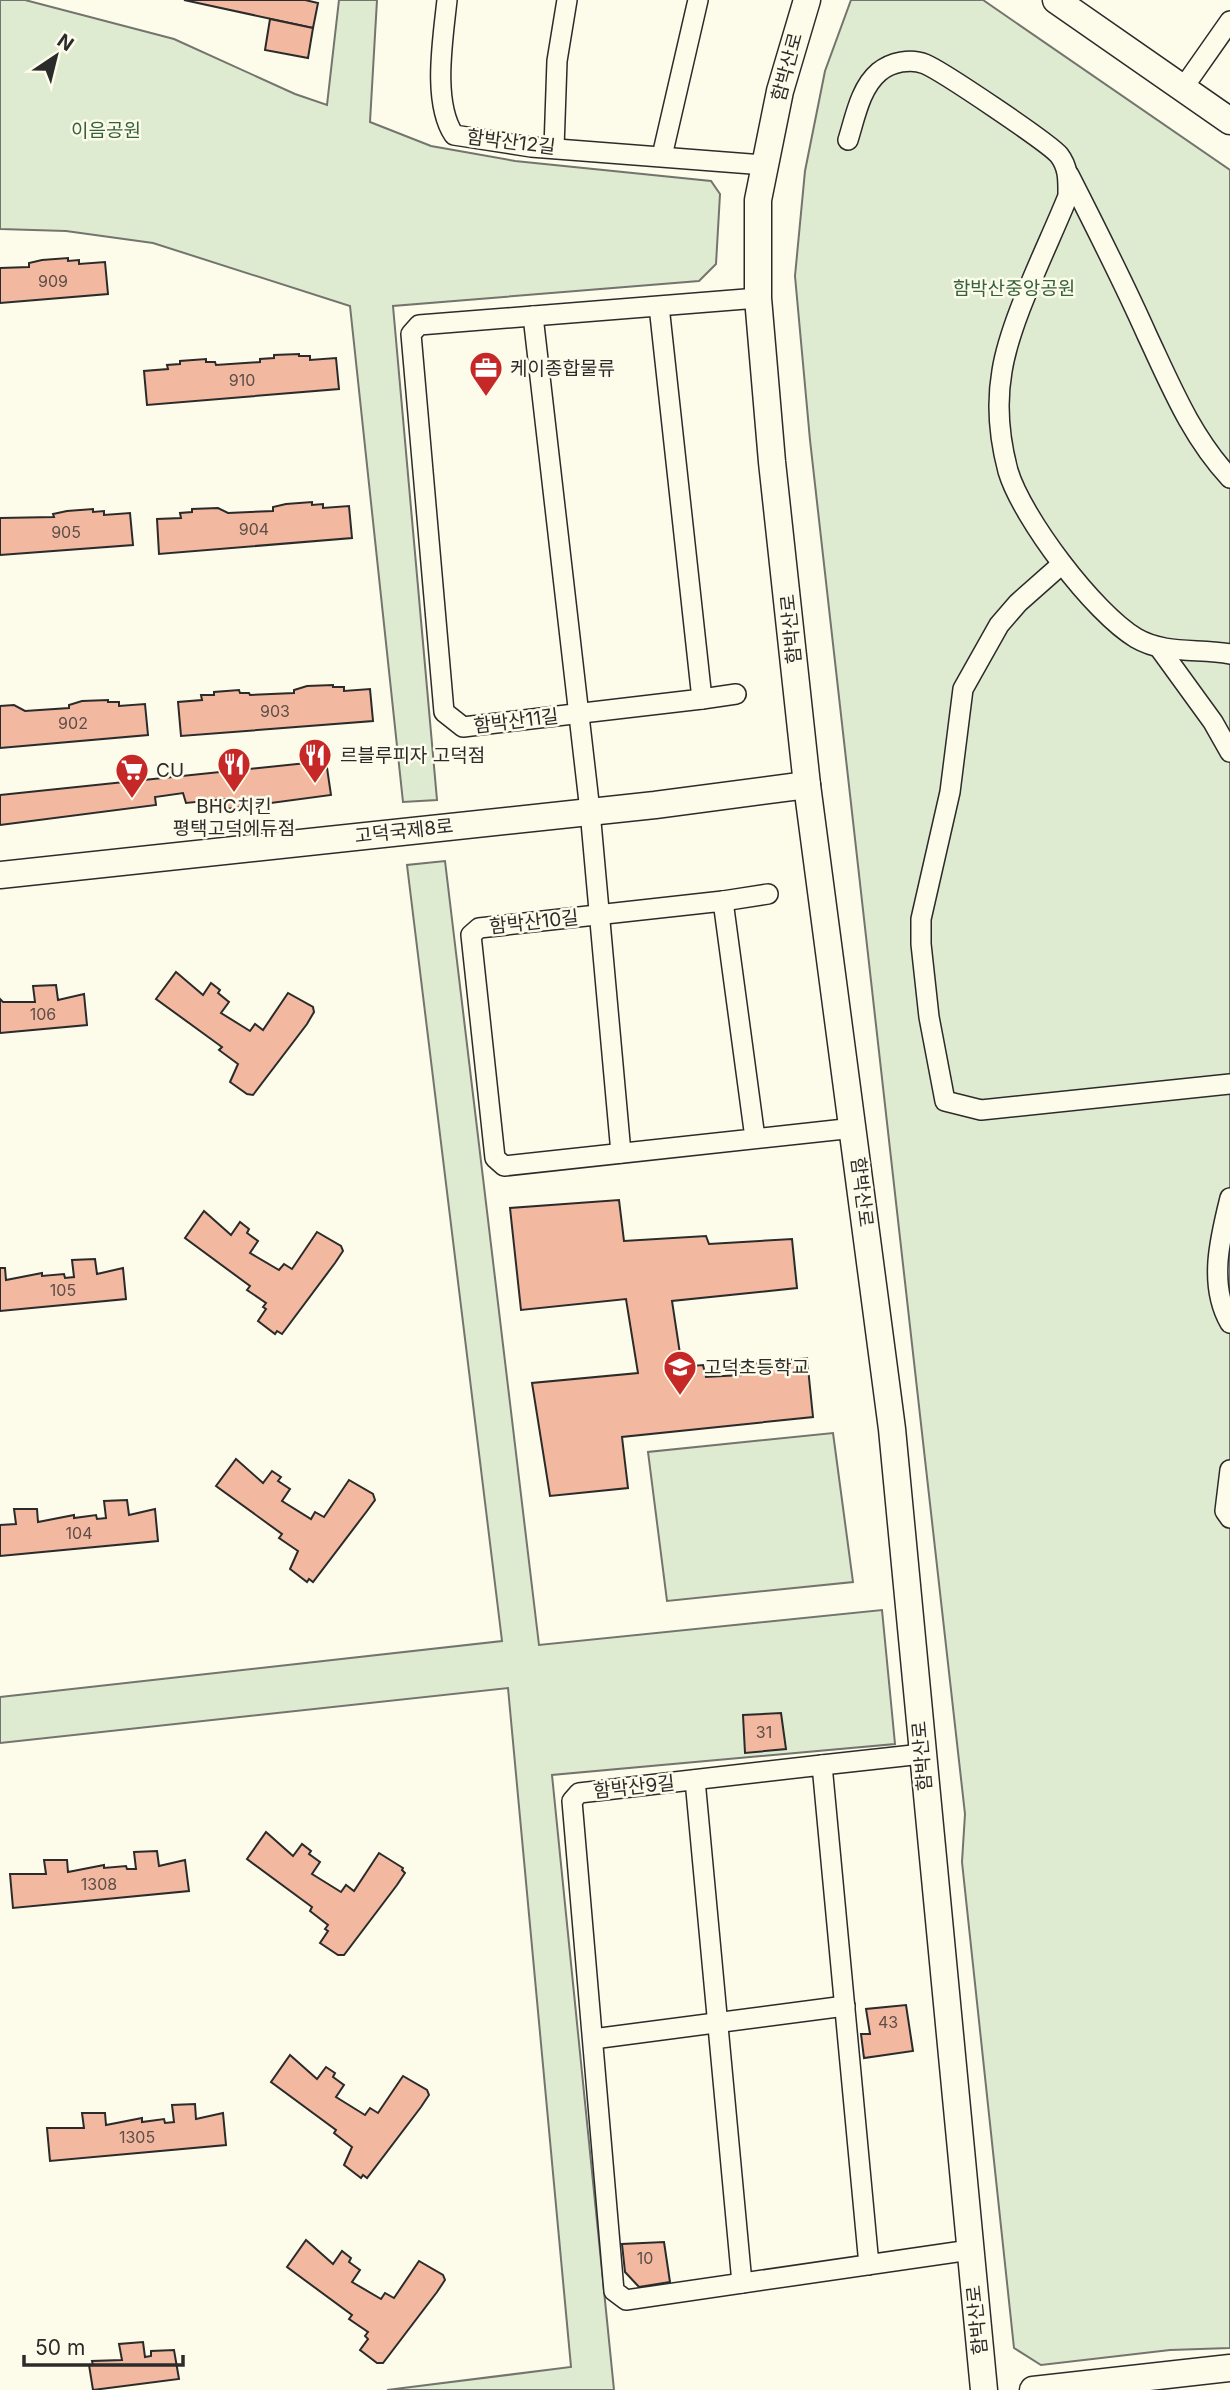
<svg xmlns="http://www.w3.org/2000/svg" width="1230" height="2390" viewBox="0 0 1230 2390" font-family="Inter,'Noto Sans KR',sans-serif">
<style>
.green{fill:#deebd1;stroke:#74746e;stroke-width:2}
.building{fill:#f2b8a0;stroke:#2b2b2b;stroke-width:2}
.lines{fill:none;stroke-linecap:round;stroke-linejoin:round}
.street-casing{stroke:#2b2b2b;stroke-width:22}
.secondary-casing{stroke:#2b2b2b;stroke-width:29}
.street{stroke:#fdfbea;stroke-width:19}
.secondary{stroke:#fdfbea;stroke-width:26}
.labels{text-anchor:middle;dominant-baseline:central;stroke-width:5;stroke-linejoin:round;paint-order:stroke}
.number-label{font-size:16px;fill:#5d4e48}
.street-label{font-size:19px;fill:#2b2b2b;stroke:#fdfbea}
.park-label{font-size:19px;fill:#34623c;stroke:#fdfbea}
.poi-label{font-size:19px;fill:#2b2b2b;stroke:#fdfbea;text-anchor:start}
</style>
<rect width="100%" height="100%" fill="#fdfbea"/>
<!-- green -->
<g class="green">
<path d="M0 0H25L174 39 295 94 327 105 339 0H377L370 122 431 146 515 161 711 181 720 194 716 264 699 281 393 306 437 800 403 802 350 306 153 243 66 231 0 229Z"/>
<path d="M851 0H983L1230 170V2348L1170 2350 1041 2365 1014 2348 962 1862 965 1814 810 440 795 276 805 171 825 71Z"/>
<path d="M445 861 539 1645 882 1610 895 1744 552 1775 614 2390H387L571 2367 508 1688 0 1743V1697L502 1641 407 865Z"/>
<path d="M833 1433 853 1582 667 1601 648 1452Z"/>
</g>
<!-- building -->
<g class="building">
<path d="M184 0H305L318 3 313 28Z"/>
<path d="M270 19 313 28 308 58 265 50Z"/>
<path d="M68 258V261L79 260V264L105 262 108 294 0 303V268L29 267V263L42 260Z"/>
<path d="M299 354V356H310V360L336 358 339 389 147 405 144 371 168 369 167 365 180 364V361L206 359V362H215L216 365 260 362V359L274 358V355Z"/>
<path d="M312 502V505L323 504V508L349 506 352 538 159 554 157 519 181 518 180 513 192 512V509L218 508 228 513 273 511V507L286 504Z"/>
<path d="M93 509V512L104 511V515L130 513 133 545 0 555V518L54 517 53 514 67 511Z"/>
<path d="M333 685V687H344V691L370 689 373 721 181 736 178 702 202 700 201 695H214V692L239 690 240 693H249L250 695 294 693V690L307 686Z"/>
<path d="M108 700V702H119V706L145 704 148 735 0 748V706L14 705 25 711 69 708V705L82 701Z"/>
<path d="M326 761 331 795 226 809 225 799 186 803 183 793 155 797 156 805 0 825V795Z"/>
<path d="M176 972 203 995 211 983 220 990 218 993 229 1002 221 1013 250 1031 255 1024 263 1030 288 993 313 1007 314 1012 307 1024 253 1095 247 1094 230 1082 238 1064 219 1050 222 1047 156 999Z"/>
<path d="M56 985 58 1000 84 994 87 1025 0 1033V999L3 1002H35L33 986Z"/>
<path d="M619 1200 624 1241 706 1236 709 1244 792 1239 797 1288 672 1301 682 1367 703 1365 706 1377 741 1375 739 1365 807 1358 813 1417 622 1437 628 1488 550 1496 532 1383 638 1373 626 1299 521 1310 510 1208Z"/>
<path d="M204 1211 231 1235 240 1222 249 1229 247 1233 258 1241 250 1253 279 1270 284 1264 292 1269 317 1232 341 1246 343 1251 335 1263 282 1334 277 1331 275 1334 258 1321 266 1309 263 1307 266 1303 247 1290 250 1286 185 1238Z"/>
<path d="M95 1259 97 1274 123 1268 126 1299 0 1311V1268H5L6 1280 42 1273V1276L64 1274 65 1278 74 1277 72 1260Z"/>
<path d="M236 1459 263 1483 272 1471 281 1477 278 1481 290 1489 282 1501 311 1519 315 1512 324 1517 349 1480 373 1494 375 1500 367 1511 313 1582 309 1579 307 1582 290 1569 298 1551 279 1538 282 1534 216 1486Z"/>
<path d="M127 1500 129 1515 155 1509 158 1541 0 1556V1525L16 1524 14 1509H37L38 1522 74 1515V1518L96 1515 97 1519 106 1518 104 1501Z"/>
<path d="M781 1713 786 1749 745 1753 743 1715Z"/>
<path d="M266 1832 293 1856 302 1844 311 1851 309 1854 320 1862 312 1874 341 1892 346 1885 354 1891 379 1853 403 1868 402 1870 405 1873 397 1885 344 1955H338L320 1943 328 1931 325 1929 328 1925 310 1911 312 1907 247 1859Z"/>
<path d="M157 1851 159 1866 185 1860 189 1891 13 1908 10 1874H46L44 1860H67L68 1872 104 1865V1868L126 1866 127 1869H136L134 1852Z"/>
<path d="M906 2005 913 2051 864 2058 861 2034H870L866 2009Z"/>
<path d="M290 2055 317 2079 326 2067 335 2073 333 2077 344 2085 336 2097 365 2115 370 2108 378 2113 403 2076 427 2090 429 2095 421 2107 367 2178 363 2175 361 2178 344 2165 352 2147 334 2133 336 2130 271 2082Z"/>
<path d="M195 2104 196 2119 223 2113 226 2145 50 2161 47 2128H84L82 2113H105L106 2125 142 2118V2122L164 2119 165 2123 174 2122 172 2105Z"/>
<path d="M306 2240 333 2264 342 2251 351 2258 349 2262 360 2270 352 2282 381 2299 385 2293 394 2298 419 2261 443 2275 445 2280 437 2292 383 2363H377L360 2350 368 2339 365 2336 368 2332 349 2319 352 2315 287 2267Z"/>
<path d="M664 2242 670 2282 639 2287 625 2272 622 2244Z"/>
<path d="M143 2342 145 2357 151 2356V2351L174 2350 179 2379 93 2390 89 2365H93L92 2361 122 2360 119 2344Z"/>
</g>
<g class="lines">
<defs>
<g id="street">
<path d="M447 0C443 39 432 102 454 135L531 147 765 165"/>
<path d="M1183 88 1230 21"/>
<path d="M848 140C855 118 860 88 879 72 891 62 911 58 925 64 942 71 1049 143 1059 155 1069 168 1068 181 1068 196 1048 246 1010 320 1002 371 996 405 999 437 1008 471 1022 518 1094 613 1136 638 1165 655 1199 648 1230 654"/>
<path d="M554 148 557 61 567 0"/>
<path d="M662 156 698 0"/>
<path d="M1069 175C1096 228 1123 281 1147 335 1171 386 1191 436 1230 478"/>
<path d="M659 306 702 699 463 727 444 712 411 334 419 325 758 298"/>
<path d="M533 316 590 811 621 1153"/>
<path d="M1062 564 1018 603 999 625 963 689 950 792 921 919V944L929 1017 945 1101 981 1110 1230 1084"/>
<path d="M1160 649 1213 722 1230 752"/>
<path d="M702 699 736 694"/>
<path d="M723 901 768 894"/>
<path d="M755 1138 723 901 479 928 471 935 495 1158 504 1166 854 1128"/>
<path d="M1230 1198C1220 1238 1208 1285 1230 1323"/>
<path d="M1230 1470 1225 1511 1230 1518"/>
<path d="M822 1765 922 1754"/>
<path d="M695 1780 742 2283"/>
<path d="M593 2039 845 2006"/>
<path d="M869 2265 822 1765 579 1793 572 1801 614 2291 626 2300 970 2250"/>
</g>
<g id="secondary">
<path d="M807 0 780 91 758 200V298L772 462 807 785 892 1429 984 2390"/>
<path d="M1056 0 1230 121"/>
<path d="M0 875 655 805 807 785"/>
<path d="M1033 2390 1230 2368"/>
</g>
</defs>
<!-- street casing -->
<use href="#street" class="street-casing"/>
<!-- secondary casing -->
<use href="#secondary" class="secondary-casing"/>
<!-- street -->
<use href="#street" class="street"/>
<!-- secondary -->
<use href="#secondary" class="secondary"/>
</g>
<!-- icons -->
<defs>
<symbol id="office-pin" viewBox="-11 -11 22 30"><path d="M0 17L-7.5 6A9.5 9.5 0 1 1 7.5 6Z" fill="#c62828" stroke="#fdfbea"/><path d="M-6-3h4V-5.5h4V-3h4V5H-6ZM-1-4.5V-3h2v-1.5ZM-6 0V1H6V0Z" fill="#fff"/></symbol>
<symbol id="restaurant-pin" viewBox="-11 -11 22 30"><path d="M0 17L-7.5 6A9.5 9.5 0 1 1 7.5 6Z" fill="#c62828" stroke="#fdfbea"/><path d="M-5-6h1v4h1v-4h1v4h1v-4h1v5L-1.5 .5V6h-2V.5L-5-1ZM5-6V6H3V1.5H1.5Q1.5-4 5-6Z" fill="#fff"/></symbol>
<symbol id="supermarket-pin" viewBox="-11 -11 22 30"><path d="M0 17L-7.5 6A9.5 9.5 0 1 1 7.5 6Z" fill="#c62828" stroke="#fdfbea"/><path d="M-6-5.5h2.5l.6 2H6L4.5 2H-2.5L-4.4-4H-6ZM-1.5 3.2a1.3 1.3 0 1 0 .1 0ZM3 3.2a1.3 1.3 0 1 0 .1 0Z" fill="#fff"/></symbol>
<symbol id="school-pin" viewBox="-11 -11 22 30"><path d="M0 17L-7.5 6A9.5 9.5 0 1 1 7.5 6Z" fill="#c62828" stroke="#fdfbea"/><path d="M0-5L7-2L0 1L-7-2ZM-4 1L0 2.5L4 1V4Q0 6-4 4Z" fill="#fff"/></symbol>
</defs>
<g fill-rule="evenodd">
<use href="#office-pin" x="467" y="349" width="38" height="52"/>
<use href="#restaurant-pin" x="296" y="736" width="38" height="52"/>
<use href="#restaurant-pin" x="215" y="745" width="38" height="52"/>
<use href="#supermarket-pin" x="113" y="751" width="38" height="52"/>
<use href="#school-pin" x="661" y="1348" width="38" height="52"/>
</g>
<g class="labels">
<!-- number labels -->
<g class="number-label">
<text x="53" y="281">909</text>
<text x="242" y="380">910</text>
<text x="254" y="529">904</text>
<text x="66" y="532">905</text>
<text x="275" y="711">903</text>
<text x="73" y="723">902</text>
<text x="43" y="1014">106</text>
<text x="63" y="1290">105</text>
<text x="79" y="1533">104</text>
<text x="764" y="1732">31</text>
<text x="99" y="1884">1308</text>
<text x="888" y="2022">43</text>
<text x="137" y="2137">1305</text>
<text x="645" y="2258">10</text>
</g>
<!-- street labels -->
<g class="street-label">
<text transform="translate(787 67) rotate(-75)">함박산로</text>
<text transform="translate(511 142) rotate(7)">함박산12길</text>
<text transform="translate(791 629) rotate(-96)">함박산로</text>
<text transform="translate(516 721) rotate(-7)">함박산11길</text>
<text transform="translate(404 831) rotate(-6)">고덕국제8로</text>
<text transform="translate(534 922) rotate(-6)">함박산10길</text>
<text transform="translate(862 1192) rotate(83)">함박산로</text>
<text transform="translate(922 1756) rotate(-95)">함박산로</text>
<text transform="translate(634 1787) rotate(-6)">함박산9길</text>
<text transform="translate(977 2320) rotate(-96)">함박산로</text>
</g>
<!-- park labels -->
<g class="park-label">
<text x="106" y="130">이음공원</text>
<text x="1014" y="288">함박산중앙공원</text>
</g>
<!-- poi labels -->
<g class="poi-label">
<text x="510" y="368">케이종합물류</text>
<text x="340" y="755">르블루피자 고덕점</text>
<text x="156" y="770">CU</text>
<text x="234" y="806" text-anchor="middle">BHC치킨<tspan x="234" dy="22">평택고덕에듀점</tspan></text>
<text x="704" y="1367">고덕초등학교</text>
</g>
</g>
<!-- north arrow -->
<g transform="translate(56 56) rotate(35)" stroke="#fdfbea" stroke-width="5" paint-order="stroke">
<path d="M0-5L12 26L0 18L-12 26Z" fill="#2b2b2b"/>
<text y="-10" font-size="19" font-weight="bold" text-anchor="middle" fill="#2b2b2b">N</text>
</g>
<!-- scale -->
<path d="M24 2355v10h159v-10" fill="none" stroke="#2b2b2b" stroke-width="3.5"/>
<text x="35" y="2355" font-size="21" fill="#2b2b2b" stroke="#fdfbea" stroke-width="5" paint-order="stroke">50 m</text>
</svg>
